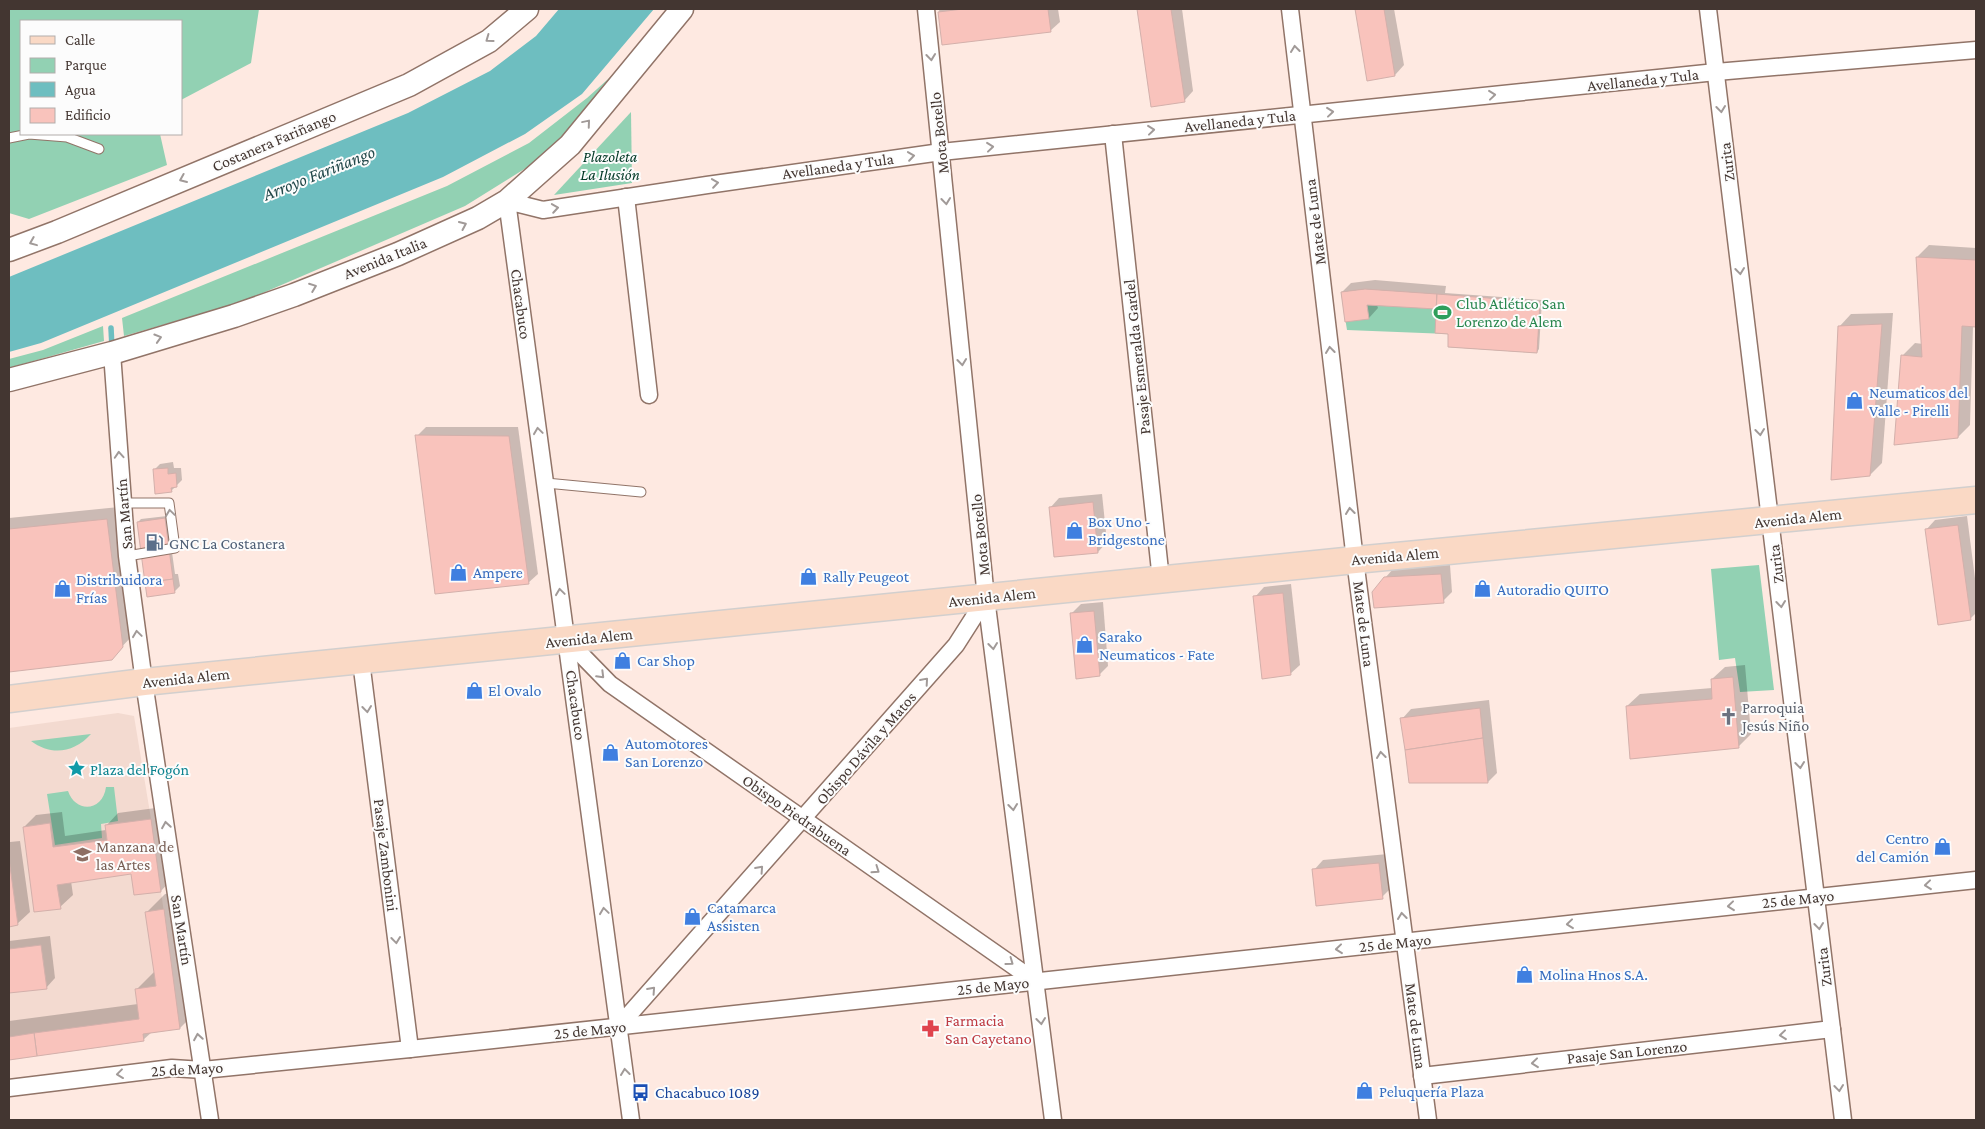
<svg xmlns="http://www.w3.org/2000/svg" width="1985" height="1129" viewBox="0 0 1985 1129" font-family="'Crimson Pro',serif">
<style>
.built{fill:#f3dad0}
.green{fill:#92d1b3}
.water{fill:#6ebec0}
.shadow{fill:#0003}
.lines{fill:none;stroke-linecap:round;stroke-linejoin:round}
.stream{stroke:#6ebec0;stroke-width:5.5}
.building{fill:#f9c3bc;stroke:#d3b0ab}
.lane-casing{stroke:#917468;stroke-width:11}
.street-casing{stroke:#917468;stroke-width:19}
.secondary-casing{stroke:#917468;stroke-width:25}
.primary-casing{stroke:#d2cfce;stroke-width:29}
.lane{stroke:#fff;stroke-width:9}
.street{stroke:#fff;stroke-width:16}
.secondary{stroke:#fff;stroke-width:22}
.primary{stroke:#fad9c5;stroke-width:26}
.oneway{stroke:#a19a98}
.labels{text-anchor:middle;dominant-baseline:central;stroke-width:4;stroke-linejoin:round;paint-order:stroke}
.street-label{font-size:16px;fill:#433631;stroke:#fcfcfc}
.park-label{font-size:16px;font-style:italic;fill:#003825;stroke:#fcfcfc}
.leisure-label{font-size:16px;fill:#27864d;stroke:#fcfcfc;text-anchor:start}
.shop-label{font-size:16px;fill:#366cbe;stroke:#fcfcfc;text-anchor:start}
.service-label{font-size:16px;fill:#4e5e75;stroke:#fcfcfc;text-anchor:start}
.worship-label{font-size:16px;fill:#5b616d;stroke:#fcfcfc;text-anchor:start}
.culture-label{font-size:16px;fill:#0d838f;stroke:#fcfcfc;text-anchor:start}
.education-label{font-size:16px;fill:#785e54;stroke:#fcfcfc;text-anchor:start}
.health-label{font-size:16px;fill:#be3a42;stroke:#fcfcfc;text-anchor:start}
.transit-label{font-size:16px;fill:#164399;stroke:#fcfcfc;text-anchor:start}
.water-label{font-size:18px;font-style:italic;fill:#214749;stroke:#fcfcfc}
</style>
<rect width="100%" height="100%" fill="#fee9e1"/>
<!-- built -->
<path class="built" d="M118 713 134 716 151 819 180 1029 143 1034 144 1041 9 1060V728Z"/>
<!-- green -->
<g class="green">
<path d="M9 9H259L251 63 181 100V21H21V134H160L167 165 29 219 9 213Z"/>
<path d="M617 71 565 134 534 163 465 206 242 302 124 336 122 318 447 186 529 143 587 98Z"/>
<path d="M631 112 632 183 554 195Z"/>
<path d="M1365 289 1540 302 1537 353 1448 347V334L1347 330 1341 292Z"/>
<path d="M103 326 104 341 9 368V359L43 350Z"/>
<path d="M1759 565 1774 690 1740 692 1735 658 1719 660 1711 569Z"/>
<path d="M91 734C74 753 51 756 31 741Z"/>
<path d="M106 787H114L118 821 101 824 102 838 55 845 47 794 68 791C76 814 103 811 106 787Z"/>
</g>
<!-- water -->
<path class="water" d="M559 9H654L582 94 525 134 443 177 41 343 9 352V277L408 113 490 71 536 36Z"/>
<!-- shadow -->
<g class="shadow">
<path d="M939 9H1058L1060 22 1050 31 943 44Z"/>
<path d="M1138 9H1182L1193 91 1184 101 1152 105Z"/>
<path d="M1356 9H1394L1404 65 1395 75 1368 79Z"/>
<path d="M1929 245 1976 248V326H1973L1970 425 1958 437 1902 356 1915 343 1923 344 1917 257Z"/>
<path d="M1375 280 1446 286 1445 293 1542 300 1539 349 1537 352 1449 332 1437 308 1377 305 1378 308 1369 318 1342 292 1351 283Z"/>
<path d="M1893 313 1882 463 1870 475 1839 327 1851 314Z"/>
<path d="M426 427H518L538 574 528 583 417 436Z"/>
<path d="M173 462 174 468H181L182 480 171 491 154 470 160 464Z"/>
<path d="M1102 494 1107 542 1098 552 1055 556 1050 508 1059 498Z"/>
<path d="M119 507 135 633 111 658 9 671V518Z"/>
<path d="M167 516 175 574H178L180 586 174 592 138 522 141 519Z"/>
<path d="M1967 516 1976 586V613L1970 619 1926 530 1935 520Z"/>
<path d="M1450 565 1452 592 1443 601 1385 578 1394 568Z"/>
<path d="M1291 584 1300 665 1290 674 1255 597 1264 587Z"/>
<path d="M1103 602 1108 666 1099 675 1071 614 1081 604Z"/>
<path d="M1745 665 1751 734 1739 746 1632 757 1627 706 1640 694 1712 688V679L1725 667Z"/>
<path d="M1489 700 1497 773 1488 782 1402 719 1411 709Z"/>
<path d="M163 807 173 878 161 891 132 873 71 881 73 895 60 907 24 827 36 815 62 812 65 836 106 830V826L118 813Z"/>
<path d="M9 833 10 842 20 841 30 912 17 924 9 925Z"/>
<path d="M1388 854 1391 888 1382 897 1314 870 1323 860Z"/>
<path d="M182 892 198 1010 180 1028 152 1032 143 1040 9 1059V1021L138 1004 136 990 155 971 147 912 165 894Z"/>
<path d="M50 936 55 978 46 988 9 992V941Z"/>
</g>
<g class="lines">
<!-- stream -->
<path class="stream" d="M111 328 112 348"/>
</g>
<!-- building -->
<g class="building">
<path d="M963 9H1048L1051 32 942 45 938 12Z"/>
<path d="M1137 9H1171L1185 102 1151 107Z"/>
<path d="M1355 9H1384L1395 76 1367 81Z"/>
<path d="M1916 257 1976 260V327L1962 326 1958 438 1894 445 1901 355 1922 357Z"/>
<path d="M1365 289 1437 294 1436 309 1367 305 1369 319 1345 322 1341 292Z"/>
<path d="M1437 294 1540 302 1537 353 1448 347V334L1435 333Z"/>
<path d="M1882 324 1870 476 1831 480 1838 326Z"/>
<path d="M415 435 509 436 529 584 435 594Z"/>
<path d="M168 468V474L176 473 177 487 171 488 172 492 155 494 153 469Z"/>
<path d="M1093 502 1098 553 1054 557 1049 507Z"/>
<path d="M165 518 173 579 145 583 137 522Z"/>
<path d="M107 519 123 647 112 660 9 672V529Z"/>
<path d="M1958 525 1971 620 1938 625 1925 529Z"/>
<path d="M1441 574 1444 603 1374 608 1372 592 1384 577Z"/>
<path d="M173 579 175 593 147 597 145 583Z"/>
<path d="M1283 593 1291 675 1262 679 1253 596Z"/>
<path d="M1094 611 1100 676 1076 679 1070 613Z"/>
<path d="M1733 677 1739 748 1630 759 1626 706 1712 699 1711 679Z"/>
<path d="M1480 708 1483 738 1405 750 1400 718Z"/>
<path d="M1483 738 1488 783H1409L1405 750Z"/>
<path d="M151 819 161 892 134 895 131 874 57 885 61 909 34 912 23 827 50 823 53 847 107 840 105 825Z"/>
<path d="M9 859 18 925 9 927Z"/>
<path d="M1379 863 1383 899 1316 906 1312 869Z"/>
<path d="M164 909 180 1029 143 1034 144 1041 37 1056 34 1033 139 1019 135 989 156 986 145 912Z"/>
<path d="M41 945 47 989 9 993V949Z"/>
<path d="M34 1033 37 1056 9 1060V1037Z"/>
</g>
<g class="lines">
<defs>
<g id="lane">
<path d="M9 138 29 134 67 137 99 149"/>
<path d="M546 483 641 492"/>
<path d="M122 503H169L175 548 127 556"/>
</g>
<g id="street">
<path d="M926 9 986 598 1053 1120"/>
<path d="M1290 9 1355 560 1428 1120"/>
<path d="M1708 9 1843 1120"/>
<path d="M1113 134 1161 580"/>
<path d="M626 197 649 395"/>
<path d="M112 353 127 556 144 682 210 1120"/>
<path d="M567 640 610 684 1035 981"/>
<path d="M361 661 410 1049"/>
<path d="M619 1026 956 645 986 598"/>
<path d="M1422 1076 1832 1029"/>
<path d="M9 1088 172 1068 203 1070 410 1049 1976 880"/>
<path d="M631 1120 507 201 543 210 707 185 941 152 1716 72 1976 50"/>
</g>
<g id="secondary">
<path d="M9 250 57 232 409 85 489 41 527 9"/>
<path d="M9 380 112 353 234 316 294 295 398 254 478 218 507 201 570 145 682 9"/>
</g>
<path id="primary" d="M9 699 144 682 1355 560 1976 500"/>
</defs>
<!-- lane casing -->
<use href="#lane" class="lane-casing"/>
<!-- street casing -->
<use href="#street" class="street-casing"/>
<!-- secondary casing -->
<use href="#secondary" class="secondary-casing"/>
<!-- primary casing -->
<use href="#primary" class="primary-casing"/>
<!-- lane -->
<use href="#lane" class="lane"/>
<!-- street -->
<use href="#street" class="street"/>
<!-- secondary -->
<use href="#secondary" class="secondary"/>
<!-- primary -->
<use href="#primary" class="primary"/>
</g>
<!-- one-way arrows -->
<defs><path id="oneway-chevron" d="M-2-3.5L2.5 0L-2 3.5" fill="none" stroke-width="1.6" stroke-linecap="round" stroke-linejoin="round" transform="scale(1.25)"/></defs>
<g class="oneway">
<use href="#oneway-chevron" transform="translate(489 39) rotate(144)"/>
<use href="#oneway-chevron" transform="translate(1295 49) rotate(-97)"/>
<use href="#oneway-chevron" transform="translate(931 57) rotate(84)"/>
<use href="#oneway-chevron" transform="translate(1492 95) rotate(-6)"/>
<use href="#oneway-chevron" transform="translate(1721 109) rotate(83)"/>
<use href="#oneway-chevron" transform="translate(1330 112) rotate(-6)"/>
<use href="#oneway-chevron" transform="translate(587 123) rotate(-50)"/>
<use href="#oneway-chevron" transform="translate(1151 130) rotate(-6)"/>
<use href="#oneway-chevron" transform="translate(990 147) rotate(-6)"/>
<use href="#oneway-chevron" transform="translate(911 156) rotate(-8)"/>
<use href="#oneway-chevron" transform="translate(183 179) rotate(157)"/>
<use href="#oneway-chevron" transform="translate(715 183) rotate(-8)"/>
<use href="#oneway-chevron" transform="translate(946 201) rotate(84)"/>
<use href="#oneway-chevron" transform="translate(555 208) rotate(-9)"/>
<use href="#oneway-chevron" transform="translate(463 225) rotate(-24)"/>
<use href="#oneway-chevron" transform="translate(33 242) rotate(158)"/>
<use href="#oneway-chevron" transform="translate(1740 271) rotate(83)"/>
<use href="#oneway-chevron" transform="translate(313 287) rotate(-21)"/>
<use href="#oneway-chevron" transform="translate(158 338) rotate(-17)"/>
<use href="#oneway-chevron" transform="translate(1330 350) rotate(-97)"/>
<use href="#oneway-chevron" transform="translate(962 362) rotate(84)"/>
<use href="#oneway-chevron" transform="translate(538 431) rotate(-98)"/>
<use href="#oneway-chevron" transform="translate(1760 432) rotate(83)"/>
<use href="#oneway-chevron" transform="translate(119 455) rotate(-94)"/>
<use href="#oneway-chevron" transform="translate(1350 511) rotate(-97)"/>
<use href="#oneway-chevron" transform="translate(170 513) rotate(-98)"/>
<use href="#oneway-chevron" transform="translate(560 592) rotate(-98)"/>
<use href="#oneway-chevron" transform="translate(1781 604) rotate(83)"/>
<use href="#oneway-chevron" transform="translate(137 634) rotate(-98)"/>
<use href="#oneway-chevron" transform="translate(993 646) rotate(83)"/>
<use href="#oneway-chevron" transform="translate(601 675) rotate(45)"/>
<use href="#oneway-chevron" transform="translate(925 681) rotate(-49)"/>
<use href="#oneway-chevron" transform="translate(367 709) rotate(83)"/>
<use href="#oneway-chevron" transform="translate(1381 755) rotate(-97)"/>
<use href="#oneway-chevron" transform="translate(1800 765) rotate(83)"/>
<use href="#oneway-chevron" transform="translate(1013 807) rotate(83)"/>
<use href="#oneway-chevron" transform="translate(166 825) rotate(-99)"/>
<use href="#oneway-chevron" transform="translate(760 869) rotate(-48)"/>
<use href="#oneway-chevron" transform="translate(876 870) rotate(35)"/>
<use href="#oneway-chevron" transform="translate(1928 885) rotate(174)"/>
<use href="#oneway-chevron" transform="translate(1731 906) rotate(174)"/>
<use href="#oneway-chevron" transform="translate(604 911) rotate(-98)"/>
<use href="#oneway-chevron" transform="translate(1402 916) rotate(-97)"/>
<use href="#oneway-chevron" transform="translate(1570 924) rotate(174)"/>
<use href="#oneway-chevron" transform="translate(1819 926) rotate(83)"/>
<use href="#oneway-chevron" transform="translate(396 940) rotate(83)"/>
<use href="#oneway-chevron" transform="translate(1339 949) rotate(174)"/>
<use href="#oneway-chevron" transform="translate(1010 962) rotate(36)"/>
<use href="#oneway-chevron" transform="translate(652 990) rotate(-48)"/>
<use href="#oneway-chevron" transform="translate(1041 1021) rotate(83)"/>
<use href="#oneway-chevron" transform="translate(1783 1035) rotate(174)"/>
<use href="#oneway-chevron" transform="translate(198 1037) rotate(-99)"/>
<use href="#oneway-chevron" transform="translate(1535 1063) rotate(174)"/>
<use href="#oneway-chevron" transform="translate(625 1072) rotate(-97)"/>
<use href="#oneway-chevron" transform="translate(120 1074) rotate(173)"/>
<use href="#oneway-chevron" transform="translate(1839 1088) rotate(83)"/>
</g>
<!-- icons -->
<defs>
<symbol id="stadium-bare" viewBox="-9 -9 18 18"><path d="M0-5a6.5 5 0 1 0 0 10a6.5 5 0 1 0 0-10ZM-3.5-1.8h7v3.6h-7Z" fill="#2e9e5b" stroke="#fcfcfc" stroke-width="2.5" paint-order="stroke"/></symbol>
<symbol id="shop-bare" viewBox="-9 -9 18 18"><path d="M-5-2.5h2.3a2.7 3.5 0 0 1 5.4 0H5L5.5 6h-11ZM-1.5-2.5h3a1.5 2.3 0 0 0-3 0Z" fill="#3f7fe0" stroke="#fcfcfc" stroke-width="2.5" paint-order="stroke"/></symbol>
<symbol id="fuel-bare" viewBox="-9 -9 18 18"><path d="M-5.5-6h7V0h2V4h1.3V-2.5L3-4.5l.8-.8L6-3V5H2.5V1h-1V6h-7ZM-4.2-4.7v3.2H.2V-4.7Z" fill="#5c6f8a" stroke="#fcfcfc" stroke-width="2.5" paint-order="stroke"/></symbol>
<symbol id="church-bare" viewBox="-9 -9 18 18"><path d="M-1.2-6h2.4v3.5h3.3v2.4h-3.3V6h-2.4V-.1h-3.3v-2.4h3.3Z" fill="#6b7280" stroke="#fcfcfc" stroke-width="2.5" paint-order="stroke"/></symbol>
<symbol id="sight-bare" viewBox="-9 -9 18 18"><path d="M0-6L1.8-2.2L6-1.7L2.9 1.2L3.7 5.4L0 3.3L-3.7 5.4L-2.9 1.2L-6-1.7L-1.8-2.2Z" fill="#0f9aa8" stroke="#fcfcfc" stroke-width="2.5" paint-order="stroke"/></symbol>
<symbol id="university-bare" viewBox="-9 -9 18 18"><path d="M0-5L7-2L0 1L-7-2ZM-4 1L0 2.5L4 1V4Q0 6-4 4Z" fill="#8d6e63" stroke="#fcfcfc" stroke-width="2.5" paint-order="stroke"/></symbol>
<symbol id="pharmacy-bare" viewBox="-9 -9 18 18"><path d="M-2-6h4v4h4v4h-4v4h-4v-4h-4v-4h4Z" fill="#e0444e" stroke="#fcfcfc" stroke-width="2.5" paint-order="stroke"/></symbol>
<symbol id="bus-bare" viewBox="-9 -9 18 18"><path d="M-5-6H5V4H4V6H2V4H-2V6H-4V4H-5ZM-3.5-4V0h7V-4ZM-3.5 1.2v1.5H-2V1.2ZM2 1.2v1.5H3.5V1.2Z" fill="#1a4fb4" stroke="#fcfcfc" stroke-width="2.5" paint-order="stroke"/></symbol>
</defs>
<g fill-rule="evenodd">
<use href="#stadium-bare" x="1430" y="300" width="25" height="25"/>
<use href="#shop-bare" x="1842" y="388" width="25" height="25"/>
<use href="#shop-bare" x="1062" y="518" width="25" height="25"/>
<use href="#fuel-bare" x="142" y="530" width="25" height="25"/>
<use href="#shop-bare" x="446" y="560" width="25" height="25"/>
<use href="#shop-bare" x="796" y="564" width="25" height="25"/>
<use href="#shop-bare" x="50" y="576" width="25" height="25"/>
<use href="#shop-bare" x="1470" y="576" width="25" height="25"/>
<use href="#shop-bare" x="1072" y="632" width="25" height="25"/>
<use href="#shop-bare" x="610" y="648" width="25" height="25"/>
<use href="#shop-bare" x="462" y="678" width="25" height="25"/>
<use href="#church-bare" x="1716" y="704" width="25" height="25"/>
<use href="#shop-bare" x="598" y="740" width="25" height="25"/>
<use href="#sight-bare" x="64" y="756" width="25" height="25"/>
<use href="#shop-bare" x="1930" y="834" width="25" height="25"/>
<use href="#university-bare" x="70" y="842" width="25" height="25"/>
<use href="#shop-bare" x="680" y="904" width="25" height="25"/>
<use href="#shop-bare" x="1512" y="962" width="25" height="25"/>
<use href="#pharmacy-bare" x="918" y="1016" width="25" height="25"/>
<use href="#shop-bare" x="1352" y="1078" width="25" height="25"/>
<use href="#bus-bare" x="628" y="1080" width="25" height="25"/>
</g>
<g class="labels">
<!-- street labels -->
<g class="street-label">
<text transform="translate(1643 80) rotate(-6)">Avellaneda y Tula</text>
<text transform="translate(1240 121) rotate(-6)">Avellaneda y Tula</text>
<text transform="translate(939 133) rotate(-96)">Mota Botello</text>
<text transform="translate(274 141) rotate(-23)">Costanera Fariñango</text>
<text transform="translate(1727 162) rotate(-97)">Zurita</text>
<text transform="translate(838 166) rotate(-8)">Avellaneda y Tula</text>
<text transform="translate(1315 222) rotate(-97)">Mate de Luna</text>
<text transform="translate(385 258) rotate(-22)">Avenida Italia</text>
<text transform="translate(521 304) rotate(82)">Chacabuco</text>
<text transform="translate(1137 357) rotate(-96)">Pasaje Esmeralda Gardel</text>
<text transform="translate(124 514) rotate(-95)">San Martín</text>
<text transform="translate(1798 518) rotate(-6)">Avenida Alem</text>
<text transform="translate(980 535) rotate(-96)">Mota Botello</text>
<text transform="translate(1395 556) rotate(-5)">Avenida Alem</text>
<text transform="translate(1776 564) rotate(-97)">Zurita</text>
<text transform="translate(992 597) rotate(-6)">Avenida Alem</text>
<text transform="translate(1364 624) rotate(83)">Mate de Luna</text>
<text transform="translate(589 638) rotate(-6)">Avenida Alem</text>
<text transform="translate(186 678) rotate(-6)">Avenida Alem</text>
<text transform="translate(576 705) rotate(82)">Chacabuco</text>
<text transform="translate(866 748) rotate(-49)">Obispo Dávila y Matos</text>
<text transform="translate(797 815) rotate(35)">Obispo Piedrabuena</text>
<text transform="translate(386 855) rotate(83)">Pasaje Zambonini</text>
<text transform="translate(1798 899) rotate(-6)">25 de Mayo</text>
<text transform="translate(182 930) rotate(81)">San Martín</text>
<text transform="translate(1395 943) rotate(-6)">25 de Mayo</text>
<text transform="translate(1824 967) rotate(-97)">Zurita</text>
<text transform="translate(993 986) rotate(-6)">25 de Mayo</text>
<text transform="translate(1416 1026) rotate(83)">Mate de Luna</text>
<text transform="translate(590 1030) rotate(-6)">25 de Mayo</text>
<text transform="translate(1627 1052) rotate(-6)">Pasaje San Lorenzo</text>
<text transform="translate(187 1069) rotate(-3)">25 de Mayo</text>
</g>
<!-- park labels -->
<g class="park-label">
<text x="610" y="156">Plazoleta<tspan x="610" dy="18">La Ilusión</tspan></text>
</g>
<!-- leisure labels -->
<g class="leisure-label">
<text x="1456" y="303">Club Atlético San<tspan x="1456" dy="18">Lorenzo de Alem</tspan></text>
</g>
<!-- shop labels -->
<g class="shop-label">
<text x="1869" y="392">Neumaticos del<tspan x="1869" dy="18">Valle - Pirelli</tspan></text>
<text x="1088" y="521">Box Uno -<tspan x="1088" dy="18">Bridgestone</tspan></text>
<text x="473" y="572">Ampere</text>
<text x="823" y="576">Rally Peugeot</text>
<text x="76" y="579">Distribuidora<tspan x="76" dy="18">Frías</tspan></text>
<text x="1497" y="589">Autoradio QUITO</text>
<text x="1099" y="636">Sarako<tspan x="1099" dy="18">Neumaticos - Fate</tspan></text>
<text x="637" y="660">Car Shop</text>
<text x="488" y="690">El Ovalo</text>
<text x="625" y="743">Automotores<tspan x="625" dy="18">San Lorenzo</tspan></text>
<text x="1929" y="838" text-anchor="end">Centro<tspan x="1929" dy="18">del Camión</tspan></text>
<text x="707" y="907">Catamarca<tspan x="707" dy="18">Assisten</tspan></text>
<text x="1539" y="974">Molina Hnos S.A.</text>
<text x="1379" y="1091">Peluquería Plaza</text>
</g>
<!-- service labels -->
<g class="service-label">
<text x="169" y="543">GNC La Costanera</text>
</g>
<!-- worship labels -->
<g class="worship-label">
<text x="1742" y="707">Parroquia<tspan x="1742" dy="18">Jesús Niño</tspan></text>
</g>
<!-- culture labels -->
<g class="culture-label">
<text x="90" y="769">Plaza del Fogón</text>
</g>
<!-- education labels -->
<g class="education-label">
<text x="96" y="846">Manzana de<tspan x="96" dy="18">las Artes</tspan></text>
</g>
<!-- health labels -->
<g class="health-label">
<text x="945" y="1020">Farmacia<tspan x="945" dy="18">San Cayetano</tspan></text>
</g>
<!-- transit labels -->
<g class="transit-label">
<text x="655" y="1092">Chacabuco 1089</text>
</g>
<!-- water labels -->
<g class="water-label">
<text transform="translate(319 173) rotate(-22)">Arroyo Fariñango</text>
</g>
</g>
<!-- border -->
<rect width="1985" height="1129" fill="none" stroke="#433631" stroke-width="20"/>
<!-- legend -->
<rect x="20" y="20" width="162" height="115" fill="#fcfcfc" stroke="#b2adab"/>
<rect x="30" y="36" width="25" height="8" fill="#fad9c5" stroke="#b2adab"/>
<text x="65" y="45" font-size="15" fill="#433631">Calle</text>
<rect x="30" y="58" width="25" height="15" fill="#92d1b3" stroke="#b2adab"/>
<text x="65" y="70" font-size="15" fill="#433631">Parque</text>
<rect x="30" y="82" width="25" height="15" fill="#6ebec0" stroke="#b2adab"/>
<text x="65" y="95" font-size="15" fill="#433631">Agua</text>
<rect x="30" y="108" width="25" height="15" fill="#f9c3bc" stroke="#b2adab"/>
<text x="65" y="120" font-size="15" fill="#433631">Edificio</text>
</svg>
